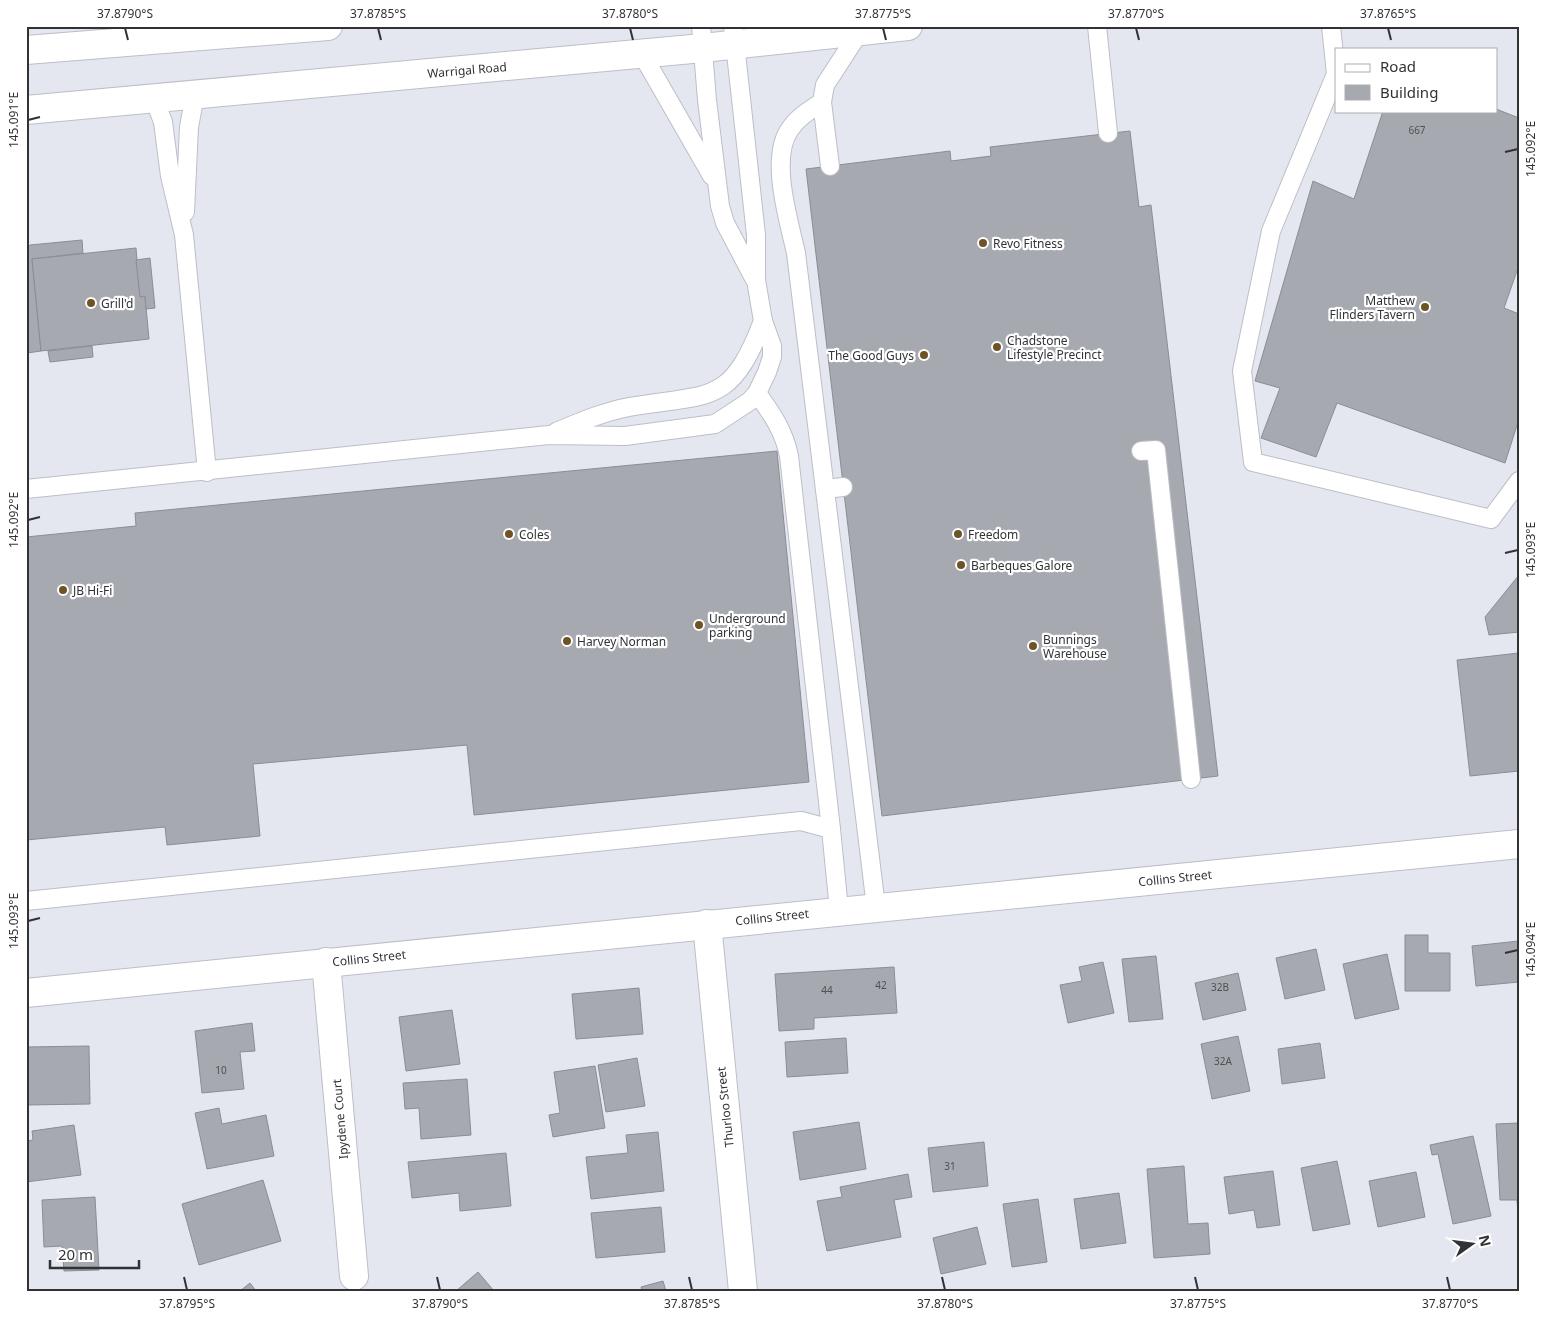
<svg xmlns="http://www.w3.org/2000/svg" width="1545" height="1317" viewBox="0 0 1545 1317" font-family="'Noto Sans',sans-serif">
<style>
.building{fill:#a7a9b1;stroke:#8a8d95}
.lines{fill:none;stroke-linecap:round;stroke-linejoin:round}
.service-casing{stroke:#bcbfc7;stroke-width:20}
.minor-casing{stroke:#bcbfc7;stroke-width:30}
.trunk-casing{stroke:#bcbfc7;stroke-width:30}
.service{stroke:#fff;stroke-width:18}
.minor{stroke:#fff;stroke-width:28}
.trunk{stroke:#fff;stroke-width:28}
.ticks{fill:none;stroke:#313235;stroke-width:2}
.poi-dot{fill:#6d5325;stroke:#fff;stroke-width:2}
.labels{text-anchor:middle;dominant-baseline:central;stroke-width:4.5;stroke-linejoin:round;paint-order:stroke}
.number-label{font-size:10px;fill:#4e5054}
.street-label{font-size:12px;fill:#313235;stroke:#fff}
.poi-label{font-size:12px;fill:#313235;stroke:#fff;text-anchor:start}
.neatline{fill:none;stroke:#313235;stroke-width:2}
.ticks-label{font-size:12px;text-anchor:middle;fill:#313235}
</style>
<rect width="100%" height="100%" fill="#e4e7f0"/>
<!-- building -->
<g class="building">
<path d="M1496 109 1519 118V265L1504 308 1519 314V419L1505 463 1337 403 1316 457 1261 438 1280 388 1255 381 1313 181 1354 199 1383 111H1496Z"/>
<path d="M1130 131 1139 207 1151 205 1218 776 882 816 806 169 950 151 951 161 991 156 990 147Z"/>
<path d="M82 240 83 253 32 259 41 351 27 353 26 249 30 245Z"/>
<path d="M136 248 140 297 145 296 149 339 41 351 32 259Z"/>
<path d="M150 258 155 308 146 309 145 296 140 297 136 260Z"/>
<path d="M92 346 93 357 50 362 48 351Z"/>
<path d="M777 451 809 782 474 815 467 745 253 764 260 836 167 845 165 827 26 840V537L136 526 135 513Z"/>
<path d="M1519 575V632L1489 635 1485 617Z"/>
<path d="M1519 653V771L1470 776 1457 660Z"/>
<path d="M1405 935H1428V953H1450V991H1405Z"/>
<path d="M1519 941V982L1476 986 1472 946Z"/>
<path d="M1316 949 1325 990 1285 999 1276 958Z"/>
<path d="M1387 954 1399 1009 1355 1019 1343 964Z"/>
<path d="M1156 956 1163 1019 1129 1022 1122 959Z"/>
<path d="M1103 962 1114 1013 1068 1023 1060 985 1082 981 1079 967Z"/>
<path d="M894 967 897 1013 814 1018V1029L779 1031 775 974Z"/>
<path d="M1238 973 1246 1010 1203 1020 1195 983Z"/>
<path d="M639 988 643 1034 576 1039 572 994Z"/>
<path d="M452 1010 460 1064 406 1071 399 1017Z"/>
<path d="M252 1023 255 1051 240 1052 244 1089 202 1093 195 1031Z"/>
<path d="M1238 1036 1250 1091 1212 1099 1201 1044Z"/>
<path d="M846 1038 848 1073 787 1077 785 1042Z"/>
<path d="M1320 1043 1325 1078 1282 1084 1278 1049Z"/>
<path d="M89 1046 90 1104 26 1105V1047Z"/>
<path d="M637 1058 645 1106 606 1112 598 1065Z"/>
<path d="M595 1066 605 1128 553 1137 549 1115 560 1113 554 1072Z"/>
<path d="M467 1079 471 1135 421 1139 419 1108 405 1109 403 1083Z"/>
<path d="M219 1108 222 1124 266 1115 274 1156 207 1169 195 1113Z"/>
<path d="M859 1122 866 1169 800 1180 793 1132Z"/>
<path d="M1519 1123V1226L1517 1200H1500L1496 1124Z"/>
<path d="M74 1125 81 1175 26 1182V1141L33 1140 32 1131Z"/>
<path d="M658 1132 664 1191 591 1199 586 1157 628 1153 626 1135Z"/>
<path d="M1473 1136 1491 1216 1453 1224 1438 1154 1432 1155 1430 1145Z"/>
<path d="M984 1142 988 1186 933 1192 928 1148Z"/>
<path d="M506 1153 511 1206 460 1211 459 1193 412 1198 408 1162Z"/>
<path d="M1337 1161 1350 1224 1313 1231 1301 1168Z"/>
<path d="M1184 1166 1188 1224 1208 1223 1210 1254 1154 1258 1147 1169Z"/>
<path d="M1273 1171 1280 1225 1257 1228 1254 1210 1229 1214 1224 1177Z"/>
<path d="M1416 1172 1425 1217 1378 1227 1369 1181Z"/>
<path d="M908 1174 912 1197 894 1200 901 1237 827 1251 817 1201 842 1197 840 1187Z"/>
<path d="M263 1180 281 1241 199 1265 182 1204Z"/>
<path d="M1119 1193 1126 1243 1081 1249 1074 1199Z"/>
<path d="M95 1197 99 1270 64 1271 62 1246 44 1247 42 1200Z"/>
<path d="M1038 1199 1047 1262 1012 1267 1003 1204Z"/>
<path d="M661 1207 665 1252 596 1258 591 1213Z"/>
<path d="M977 1227 986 1264 941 1274 933 1238Z"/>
<path d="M478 1272 494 1291H456Z"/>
<path d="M663 1281 666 1291H642L641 1287Z"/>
<path d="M250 1283 256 1291H240Z"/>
</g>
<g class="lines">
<defs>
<g id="service">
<path d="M701 26 707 100 720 206 725 223 754 278"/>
<path d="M1097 26 1108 133"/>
<path d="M1331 26 1336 74 1271 231 1242 371 1253 462 1491 519 1519 481"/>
<path d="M642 54 712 176"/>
<path d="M154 98 163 122 170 176 184 235 207 472"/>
<path d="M822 102C810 110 798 117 790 129 769 158 789 221 796 253L876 907"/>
<path d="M830 166 822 102 825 85 860 31"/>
<path d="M185 212 189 127 195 95"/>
<path d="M757 393C772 414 784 431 789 456L831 829"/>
<path d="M556 432C580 422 603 412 629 407 708 393 730 408 763 321"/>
<path d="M1141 451 1156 450 1191 779"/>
<path d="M26 489 549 435 625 436 715 424 750 401 757 393 767 372 772 357V346L763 321 756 280V235L733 26"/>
<path d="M825 489 843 487"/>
<path d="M26 901 801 821 831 829 839 910"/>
</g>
<g id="minor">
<path d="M707 924 743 1291"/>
<path d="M326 962 354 1276"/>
<path d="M26 993 1519 844"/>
</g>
<g id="trunk">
<path d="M26 50 328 26"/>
<path d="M26 110 703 48 908 26"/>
</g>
</defs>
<!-- service casing -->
<use href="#service" class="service-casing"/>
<!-- minor casing -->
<use href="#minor" class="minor-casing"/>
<!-- trunk casing -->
<use href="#trunk" class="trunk-casing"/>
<!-- service -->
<use href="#service" class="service"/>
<!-- minor -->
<use href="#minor" class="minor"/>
<!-- trunk -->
<use href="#trunk" class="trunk"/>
</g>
<!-- ticks -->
<path class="ticks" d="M125 28 128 40M378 28 381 40M630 28 633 40M883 28 886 40M1136 28 1139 40M1388 28 1391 40M28 120 40 117M1505 152 1518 149M28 520 40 517M1505 553 1518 550M28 921 40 918M1505 953 1518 950M184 1277 187 1290M437 1277 440 1290M689 1277 692 1290M942 1277 945 1290M1195 1277 1198 1290M1447 1277 1450 1290"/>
<!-- markers -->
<g class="poi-dot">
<circle cx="983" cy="243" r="5"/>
<circle cx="91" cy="303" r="5"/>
<circle cx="1425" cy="307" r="5"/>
<circle cx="997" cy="347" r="5"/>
<circle cx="924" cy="355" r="5"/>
<circle cx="509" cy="534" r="5"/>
<circle cx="958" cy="534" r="5"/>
<circle cx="961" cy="565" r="5"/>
<circle cx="63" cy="590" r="5"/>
<circle cx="699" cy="625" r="5"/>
<circle cx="567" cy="641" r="5"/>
<circle cx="1033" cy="646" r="5"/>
</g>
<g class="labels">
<!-- number labels -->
<g class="number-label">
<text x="1417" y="130">667</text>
<text x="881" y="985">42</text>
<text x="1220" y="987">32B</text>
<text x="827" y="990">44</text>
<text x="1223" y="1061">32A</text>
<text x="221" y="1070">10</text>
<text x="950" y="1166">31</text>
</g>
<!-- street labels -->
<g class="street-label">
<text transform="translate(467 70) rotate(-5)">Warrigal Road</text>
<text transform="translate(1175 878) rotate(-6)">Collins Street</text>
<text transform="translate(772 917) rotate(-6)">Collins Street</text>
<text transform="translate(369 958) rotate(-6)">Collins Street</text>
<text transform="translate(725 1107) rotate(-96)">Thurloo Street</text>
<text transform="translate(340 1119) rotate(-95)">Ipydene Court</text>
</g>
<!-- poi labels -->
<g class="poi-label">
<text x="993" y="243">Revo Fitness</text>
<text x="1415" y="300" text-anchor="end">Matthew<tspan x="1415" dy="14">Flinders Tavern</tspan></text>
<text x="101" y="303">Grill'd</text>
<text x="1007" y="340">Chadstone<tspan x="1007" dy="14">Lifestyle Precinct</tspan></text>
<text x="914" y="355" text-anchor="end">The Good Guys</text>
<text x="519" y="534">Coles</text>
<text x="968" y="534">Freedom</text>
<text x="971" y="565">Barbeques Galore</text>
<text x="73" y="590">JB Hi-Fi</text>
<text x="709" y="618">Underground<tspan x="709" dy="14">parking</tspan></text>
<text x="1043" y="639">Bunnings<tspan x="1043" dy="14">Warehouse</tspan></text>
<text x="577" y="641">Harvey Norman</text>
</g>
</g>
<!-- border -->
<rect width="1545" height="1317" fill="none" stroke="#ffffff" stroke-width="55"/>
<!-- legend -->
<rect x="1335" y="48" width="162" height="65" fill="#ffffff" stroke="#adadae"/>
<rect x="1345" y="64" width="25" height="8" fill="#ffffff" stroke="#adadae"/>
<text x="1380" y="72" font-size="15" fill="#313235">Road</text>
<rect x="1345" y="85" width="25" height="15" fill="#a7a9b1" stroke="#adadae"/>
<text x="1380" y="98" font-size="15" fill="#313235">Building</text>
<!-- north arrow -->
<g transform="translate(1472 1244) rotate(76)" stroke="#ffffff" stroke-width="4" paint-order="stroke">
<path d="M0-4L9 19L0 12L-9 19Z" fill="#313235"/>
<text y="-8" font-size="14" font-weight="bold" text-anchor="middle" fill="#313235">N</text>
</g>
<!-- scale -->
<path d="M50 1260v8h89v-8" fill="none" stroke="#313235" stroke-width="2.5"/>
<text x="58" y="1260" font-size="15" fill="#313235" stroke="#ffffff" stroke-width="4" paint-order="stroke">20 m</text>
<rect x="28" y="28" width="1490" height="1262" class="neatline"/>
<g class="ticks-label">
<text x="125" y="18">37.8790°S</text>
<text x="378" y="18">37.8785°S</text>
<text x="630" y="18">37.8780°S</text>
<text x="883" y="18">37.8775°S</text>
<text x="1136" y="18">37.8770°S</text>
<text x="1388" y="18">37.8765°S</text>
<text transform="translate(14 120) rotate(-90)" y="4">145.091°E</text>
<text transform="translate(1531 149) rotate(-90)" y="4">145.092°E</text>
<text transform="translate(14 520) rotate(-90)" y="4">145.092°E</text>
<text transform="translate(1531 550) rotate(-90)" y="4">145.093°E</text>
<text transform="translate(14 921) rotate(-90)" y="4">145.093°E</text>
<text transform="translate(1531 950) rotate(-90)" y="4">145.094°E</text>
<text x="187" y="1308">37.8795°S</text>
<text x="440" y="1308">37.8790°S</text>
<text x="692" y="1308">37.8785°S</text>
<text x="945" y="1308">37.8780°S</text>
<text x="1198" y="1308">37.8775°S</text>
<text x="1450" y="1308">37.8770°S</text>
</g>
</svg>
